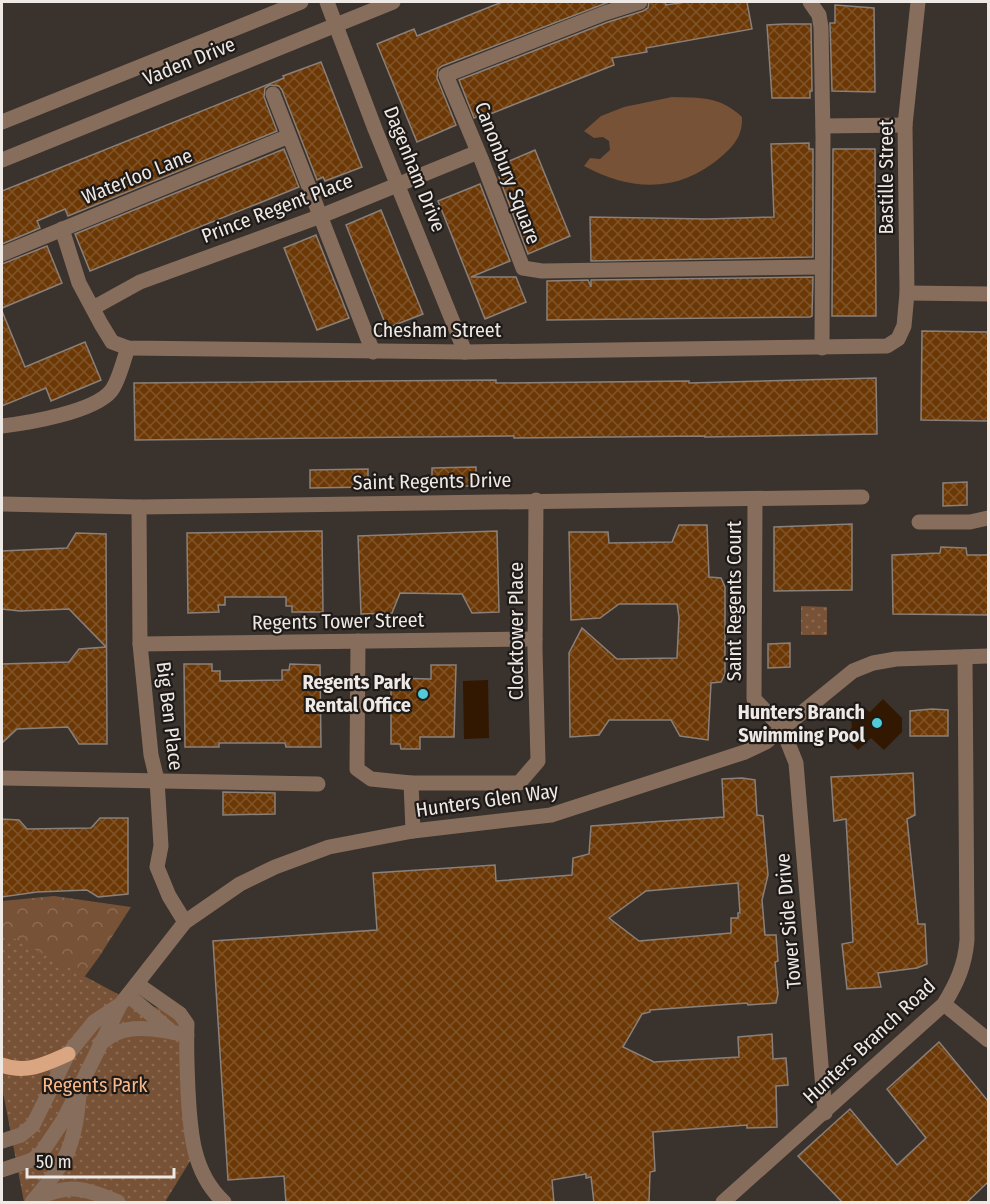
<svg xmlns="http://www.w3.org/2000/svg" width="990" height="1204" viewBox="0 0 990 1204" font-family="'Fira Sans Condensed',sans-serif">
<style>
.forest{fill:url(#forest-crowns)}
.park{fill:url(#park-dots)}
.garden{fill:#785236}
.water{fill:#321701}
.building{fill:url(#building-cross-hatch);stroke:#8a8079;stroke-width:1.5;fill-rule:evenodd}
.lines{fill:none;stroke-linecap:round;stroke-linejoin:round}
.minor{stroke:#876d5c;stroke-width:15}
.major{stroke:#daa581;stroke-width:15}
.poi-dot{fill:#52cbd9;stroke:#1e1a18;stroke-width:2}
.labels{text-anchor:middle;dominant-baseline:central;stroke-width:4.5;stroke-linejoin:round;paint-order:stroke}
.street-label{font-size:20px;fill:#efe9e5;stroke:#1e1a18}
.poi-label{font-size:20px;font-weight:bold;fill:#efe9e5;stroke:#1e1a18;text-anchor:end}
.park-label{font-size:20px;fill:#fab889;stroke:#1e1a18}
</style>
<defs>
<pattern id="forest-crowns" width="20" height="18" patternUnits="userSpaceOnUse" patternTransform="scale(1.5)"><rect width="20" height="18" fill="#785236"/><path d="M2 6a3 3 0 1 1 6 0M12 15a3 3 0 1 1 6 0" fill="none" stroke="#8c6b53"/></pattern>
<pattern id="park-dots" width="8" height="8" patternUnits="userSpaceOnUse" patternTransform="scale(1.5)"><rect width="8" height="8" fill="#785236"/><path d="M2 2h.1M6 6h.1" fill="none" stroke="#8c6b53" stroke-width="1.8" stroke-linecap="round"/></pattern>
<pattern id="building-cross-hatch" width="8" height="8" patternUnits="userSpaceOnUse" patternTransform="scale(1.5)"><rect width="8" height="8" fill="#6c3806"/><path d="M0 0l8 8M0 8l8-8" fill="none" stroke="#81552a"/></pattern>
</defs>
<rect width="100%" height="100%" fill="#3a322c"/>
<!-- forest -->
<path class="forest" d="M54 896 131 907 99 957 55 1017 2 1036V901Z"/>
<!-- park -->
<g class="park">
<path d="M801 606 827 607V635H801Z"/>
<path d="M2 932 129 1000 180 1014 195 1153 165 1202H24L2 1087Z"/>
</g>
<!-- garden -->
<path class="garden" d="M672 97C701 98 720 96 742 117 743 134 735 145 722 156 680 193 632 192 584 166L590 158 600 159 610 150 609 141 603 137 594 138 584 131 601 116 624 107Z"/>
<!-- water -->
<g class="water">
<path d="M488 680 489 738 464 739 463 681Z"/>
<path d="M883 699 902 718V732L884 750 871 738 858 750 845 737 852 727 851 719 864 708 870 712Z"/>
</g>
<!-- building -->
<g class="building">
<path d="M502 2H609L442 66 438 69 437 78 456 125 417 142 377 44 414 29 417 36Z"/>
<path d="M649 2H665L666 5 686 2H747L752 29 646 48 647 52 612 58 614 65 480 118 479 116 474 118 459 80 608 22 643 11 648 8Z"/>
<path d="M835 5 874 8 875 92 832 91 830 23H835Z"/>
<path d="M784 24H811L812 91H810V98H772L767 25Z"/>
<path d="M321 62 362 167 325 181 323 177 317 180 282 90 279 86 270 85 265 88 264 97 277 131 68 216 65 209 37 221 40 228 2 244V191L284 78 283 76Z"/>
<path d="M809 143V149H813V257L591 261 590 217 707 219 774 217 771 144Z"/>
<path d="M284 149 299 187 90 271 75 234Z"/>
<path d="M833 149H875L876 316H832Z"/>
<path d="M535 150 570 236 528 254 499 177 505 175 500 165Z"/>
<path d="M480 184 510 261 471 277H516L526 302 485 319 438 201Z"/>
<path d="M381 210 423 314 387 328 346 225Z"/>
<path d="M316 235 349 318 317 330 284 248Z"/>
<path d="M47 246 62 283 2 308V264Z"/>
<path d="M813 277 812 316 810 317 547 320V281L588 280 591 287V280Z"/>
<path d="M2 311 25 367 85 342 101 380 51 401 46 388 2 406Z"/>
<path d="M922 331 988 332V421L921 420Z"/>
<path d="M876 378 877 434 705 437V436L514 438V436L135 440 134 383 496 380V383L689 381V383Z"/>
<path d="M476 467V486H432V468Z"/>
<path d="M368 469V487L310 488V470Z"/>
<path d="M967 482V505L943 506V483Z"/>
<path d="M852 524V590L774 591V527Z"/>
<path d="M679 525H707L709 577 721 578 725 587V674L721 682 711 683 708 740 680 736 671 720H609L599 735 570 737 569 653 582 628 617 659 677 658 679 617 677 604H619L600 618 571 620 569 532H608L609 543 672 542Z"/>
<path d="M322 531 323 612H292V606H286V597H225V605H218L219 612 188 613 187 533Z"/>
<path d="M497 531 499 612 472 613 462 594 400 593 392 613 361 614 358 536Z"/>
<path d="M76 533 106 534 107 744H79L68 727 17 729 2 743V664L69 662 79 649 106 647 69 609 20 611 2 609V551L67 548Z"/>
<path d="M941 547 966 548 967 555H988V615L893 614 892 555 940 553Z"/>
<path d="M790 643V667L768 668V644Z"/>
<path d="M184 664H212V671H220V681L282 680V670H289L290 664 320 665 321 747H286L285 743H219V747H185Z"/>
<path d="M431 665H456L454 737H420V749H401L400 744H391V678L431 679Z"/>
<path d="M932 709 948 710V736H910V711Z"/>
<path d="M913 773 915 815 907 819 918 924H925L927 964 917 968 878 973 881 987 847 989 842 944 853 942 846 819 834 821 831 777Z"/>
<path d="M742 778 755 780 757 815 763 816 768 875 762 900 765 935H776L778 961 775 962 778 994 776 1003 748 1005 747 1003 650 1010V1012L642 1014 623 1047 654 1062 739 1057 738 1037 772 1034 773 1059 786 1058 788 1085 776 1086 777 1127 747 1128V1125L653 1132 655 1171 650 1172 649 1203H594L591 1177 586 1178V1174L552 1180 554 1203H286L284 1176 228 1180 213 941 377 930 373 873 495 865 496 881 572 875 573 858 589 854 591 826 724 817 722 779ZM738 883 740 913H738V918H731V933L639 941 609 918 646 891Z"/>
<path d="M223 792 275 793V814L223 815Z"/>
<path d="M100 818H128V894L98 897 87 890 37 892 2 897V819L19 820 27 829 91 828Z"/>
<path d="M939 1042 988 1101V1182L966 1203H843L798 1156 850 1109 897 1165 926 1138 887 1089Z"/>
</g>
<g class="lines">
<!-- minor -->
<g class="minor">
<path d="M327 2 375 129 465 352"/>
<path d="M640 2 605 13 446 75 482 161 523 268 542 271 822 267"/>
<path d="M810 2 819 15 821 27 823 137 822 348"/>
<path d="M273 94 373 352"/>
<path d="M2 122 301 2"/>
<path d="M823 126 905 125"/>
<path d="M2 160 393 2"/>
<path d="M62 229 79 283 101 324 112 342 128 348 465 352 887 346 898 339 904 326 907 293 905 125 918 2"/>
<path d="M2 254 289 136"/>
<path d="M907 293 988 294"/>
<path d="M93 308 140 282 321 216 478 152"/>
<path d="M2 426C28 423 94 412 111 391 119 381 123 361 128 348"/>
<path d="M755 500 754 699 782 728 796 763 825 1113"/>
<path d="M2 504 139 507 862 497"/>
<path d="M139 507 140 644 151 755 157 780 161 846 157 867 169 896 185 922"/>
<path d="M919 522H970L988 518"/>
<path d="M358 641 357 769 371 779 411 783H519L538 761 535 650 536 500"/>
<path d="M140 644 535 639"/>
<path d="M2 778 318 784"/>
<path d="M411 783 413 831"/>
<path d="M137 984 180 1014 187 1024C186 1046 187 1068 188 1090 190 1130 192 1173 224 1202"/>
<path d="M128 995 172 1032"/>
<path d="M944 1004 988 1040"/>
<path d="M100 1043C106 1040 111 1035 117 1033 137 1024 166 1031 187 1035"/>
<path d="M2 1141 21 1135 33 1125 68 1054 94 1022 118 1006"/>
<path d="M2 1170 32 1160 42 1152 64 1119 120 1005 185 922 240 884 275 867 329 847 413 831 551 815 745 752 766 742 853 671 873 663 896 659 988 656"/>
<path d="M37 1199C68 1182 87 1189 118 1202"/>
<path d="M32 1202C66 1162 75 1148 79 1095"/>
<path d="M723 1202 944 1004C957 983 965 965 967 940L965 657"/>
</g>
<!-- major -->
<path class="major" d="M2 1065C26 1074 46 1064 68 1054"/>
</g>
<!-- markers -->
<g class="poi-dot">
<circle cx="423" cy="694" r="6"/>
<circle cx="877" cy="723" r="6"/>
</g>
<g class="labels">
<!-- street labels -->
<g class="street-label">
<text transform="translate(189 61) rotate(-22)">Vaden Drive</text>
<text transform="translate(415 169) rotate(68)">Dagenham Drive</text>
<text transform="translate(508 173) rotate(69)">Canonbury Square</text>
<text transform="translate(137 176) rotate(-22)">Waterloo Lane</text>
<text transform="translate(886 177) rotate(-90)">Bastille Street</text>
<text transform="translate(277 208) rotate(-21)">Prince Regent Place</text>
<text x="437" y="330">Chesham Street</text>
<text transform="translate(432 481) rotate(-1)">Saint Regents Drive</text>
<text transform="translate(734 601) rotate(-90)">Saint Regents Court</text>
<text transform="translate(338 621) rotate(-1)">Regents Tower Street</text>
<text transform="translate(516 631) rotate(-90)">Clocktower Place</text>
<text transform="translate(170 716) rotate(83)">Big Ben Place</text>
<text transform="translate(487 800) rotate(-8)">Hunters Glen Way</text>
<text transform="translate(788 921) rotate(-95)">Tower Side Drive</text>
<text transform="translate(869 1041) rotate(-43)">Hunters Branch Road</text>
</g>
<!-- poi labels -->
<g class="poi-label">
<text x="411" y="682">Regents Park<tspan x="411" dy="23">Rental Office</tspan></text>
<text x="865" y="712">Hunters Branch<tspan x="865" dy="23">Swimming Pool</tspan></text>
</g>
<!-- park labels -->
<g class="park-label">
<text x="95" y="1085">Regents Park</text>
</g>
</g>
<!-- border -->
<rect width="990" height="1204" fill="none" stroke="#efe9e5" stroke-width="6"/>
<!-- scale -->
<path d="M27 1168v9h147v-9" fill="none" stroke="#efe9e5" stroke-width="3"/>
<text x="36" y="1168" font-size="18" fill="#efe9e5" stroke="#1e1a18" stroke-width="4.5" paint-order="stroke">50 m</text>
</svg>
